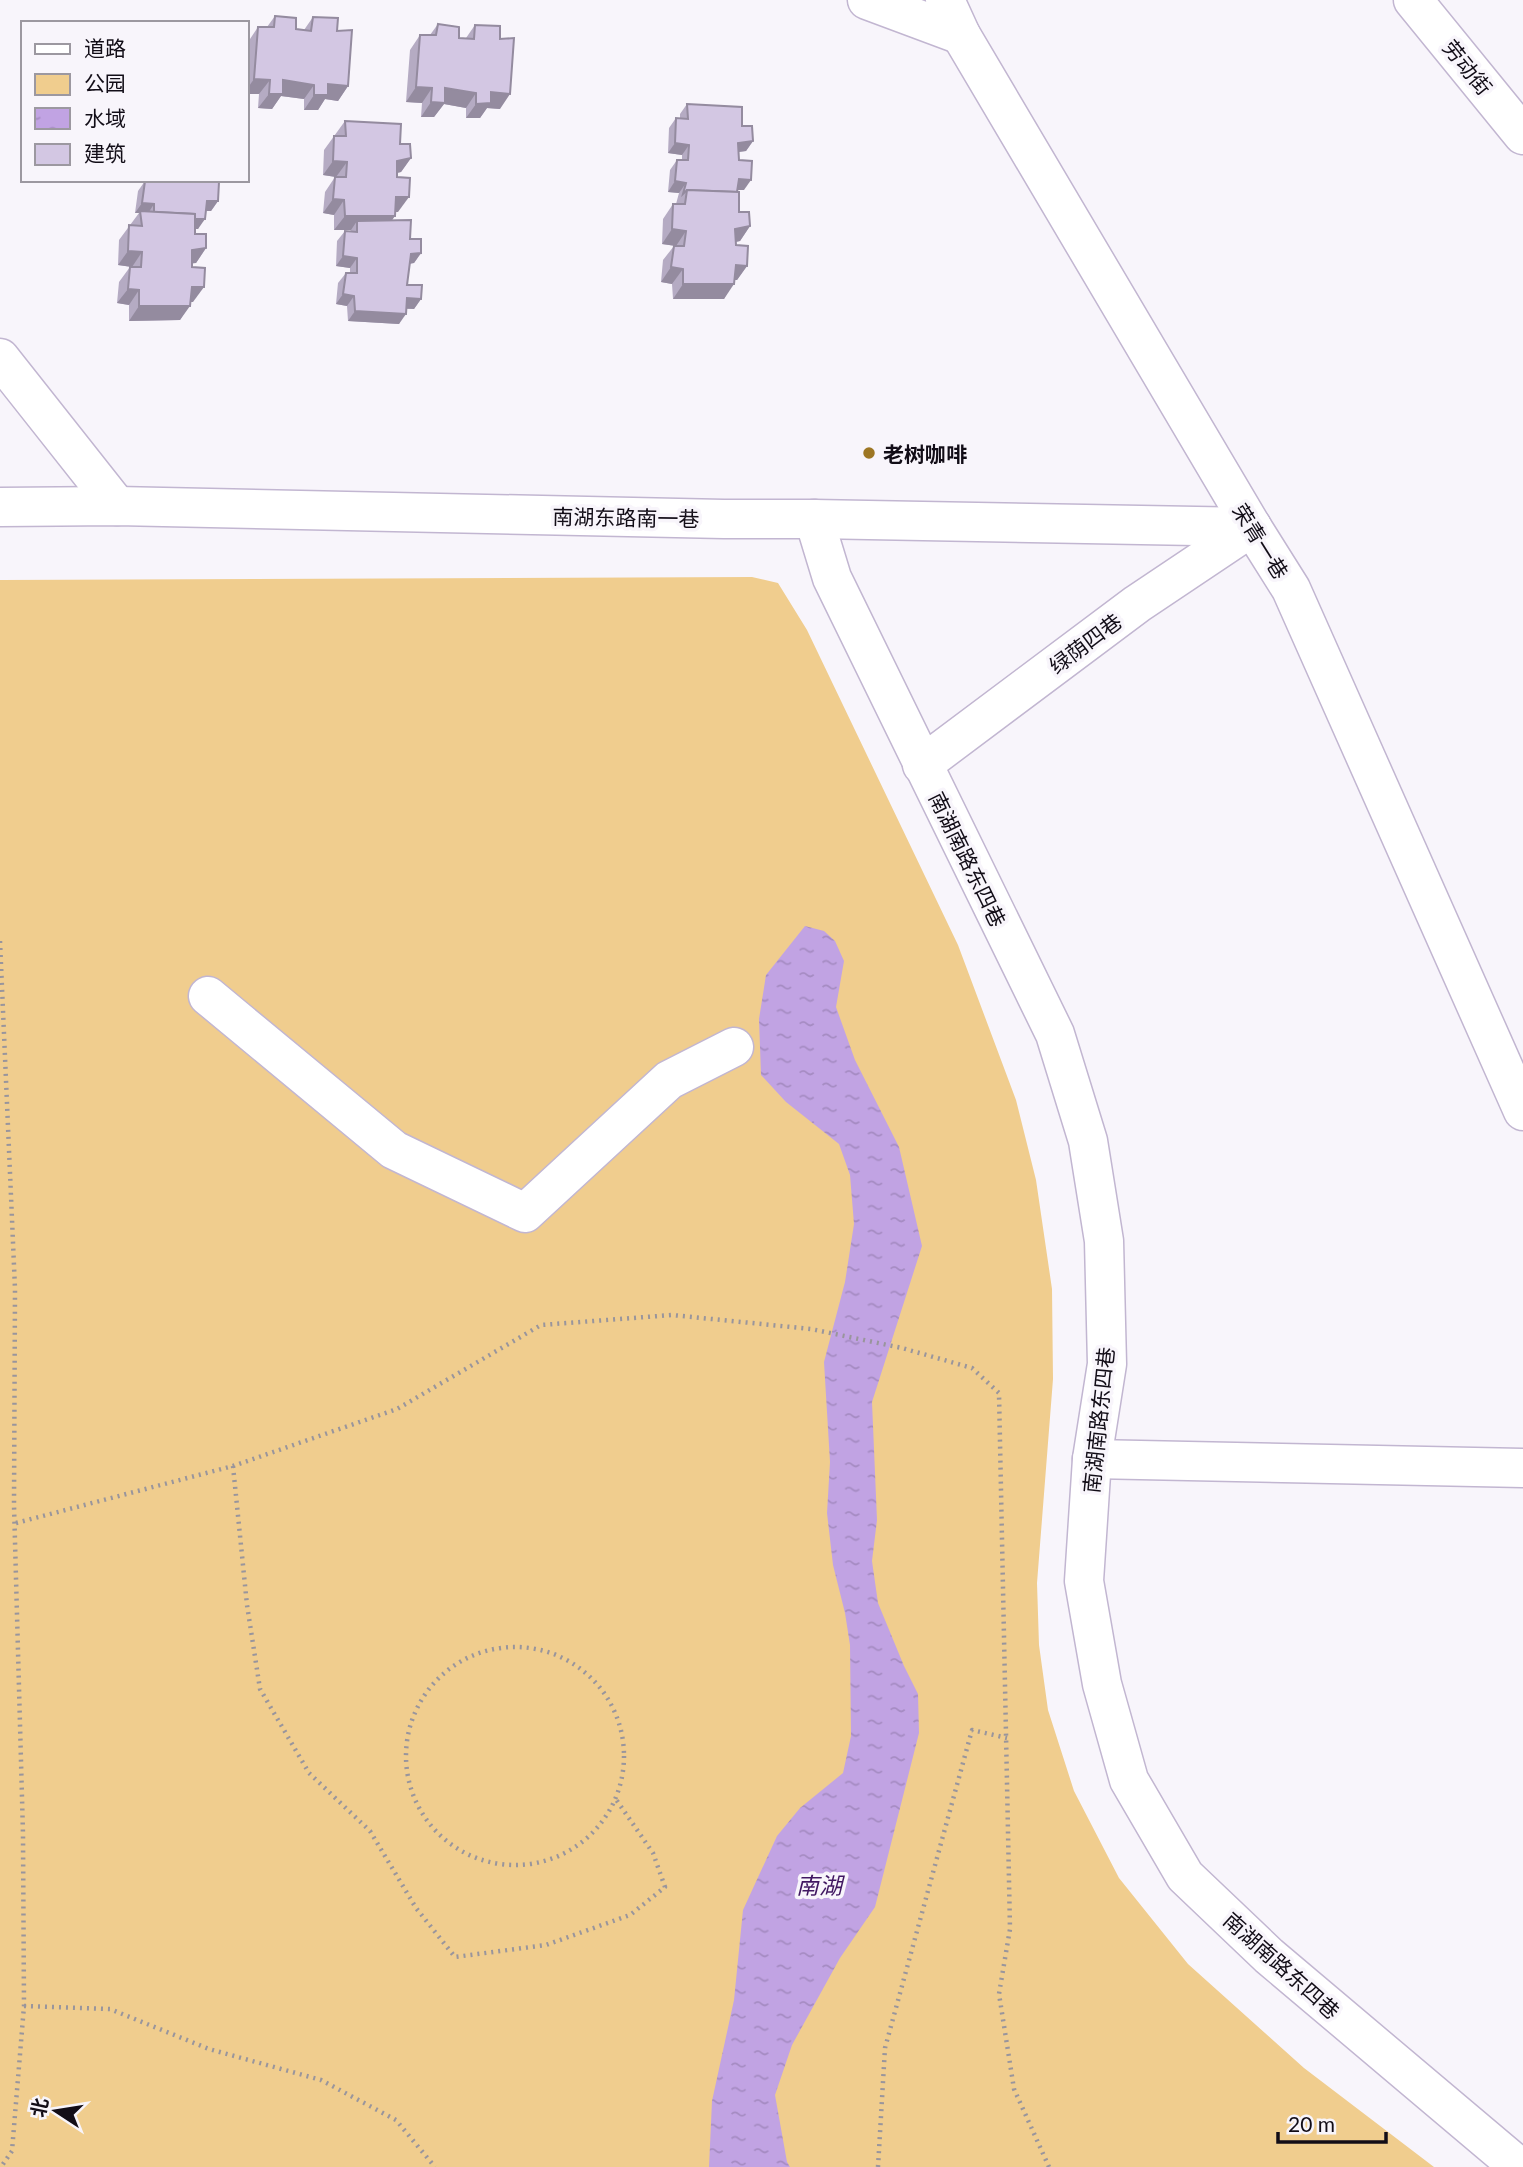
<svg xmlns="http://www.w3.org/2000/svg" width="1523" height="2167" viewBox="0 0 1523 2167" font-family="Lato,'Noto Sans SC',sans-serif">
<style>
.park{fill:#f0cd8e}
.water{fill:url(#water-ripples)}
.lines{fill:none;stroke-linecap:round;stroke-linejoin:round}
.street-casing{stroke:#c2b6d1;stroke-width:41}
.path{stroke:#99959c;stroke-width:4.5;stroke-dasharray:2 5;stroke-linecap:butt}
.street{stroke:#fff;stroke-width:38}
.wall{fill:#b5abc3}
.shaded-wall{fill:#948b9f}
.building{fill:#d3c7e3;stroke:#948b9f;stroke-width:2}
.poi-dot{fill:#9d7623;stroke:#f8f5fb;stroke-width:2.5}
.labels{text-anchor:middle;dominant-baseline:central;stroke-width:7;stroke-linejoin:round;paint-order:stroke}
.street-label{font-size:21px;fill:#120d17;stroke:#f8f5fb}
.poi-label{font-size:21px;font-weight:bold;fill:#120d17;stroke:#f8f5fb;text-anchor:start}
.water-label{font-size:23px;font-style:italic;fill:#401761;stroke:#f8f5fb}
</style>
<defs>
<pattern id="water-ripples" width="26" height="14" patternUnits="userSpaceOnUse" patternTransform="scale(1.75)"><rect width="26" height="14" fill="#c1a3e3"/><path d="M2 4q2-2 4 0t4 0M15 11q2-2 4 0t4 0" fill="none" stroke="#a58bc2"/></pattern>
</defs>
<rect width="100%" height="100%" fill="#f8f5fb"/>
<!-- park -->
<path class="park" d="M752 577 778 583 807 630 958 945 1016 1100 1036 1180 1052 1289 1053 1379 1037 1583 1039 1645 1048 1710 1074 1791 1119 1878 1188 1964 1304 2068 1434 2167H0V580Z"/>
<!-- water -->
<path class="water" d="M805 926 824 931 835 941 844 961 836 1007 855 1060 899 1147 922 1246 872 1402 877 1520 872 1561 878 1603 904 1666 918 1694 919 1733 875 1907 840 1958 792 2045 775 2095 787 2162 790 2167H709L712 2101 734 2000 743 1910 777 1836 800 1808 843 1773 851 1736 850 1645 845 1613 833 1565 827 1513 830 1462 824 1362 845 1282 854 1224 850 1175 839 1144 786 1102 761 1075 759 1019 766 975Z"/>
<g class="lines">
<defs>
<g id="street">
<path d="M867 0 961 35"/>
<path d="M945 0 961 35 1252 527 1291 589 1523 1111"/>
<path d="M1413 0 1523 135"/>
<path d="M0 358 117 506"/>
<path d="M0 507 117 506 724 519H814L1252 527"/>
<path d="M814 519 832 578 1055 1034 1088 1141 1104 1241 1107 1364 1092 1459 1084 1581 1102 1684 1129 1780 1185 1876 1269 1956 1519 2167"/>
<path d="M922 765 1137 604 1252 527"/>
<path d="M208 996 394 1150 525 1213 669 1080 734 1047"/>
<path d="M1092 1459 1523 1468"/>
</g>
</defs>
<!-- street casing -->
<use href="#street" class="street-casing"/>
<!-- path -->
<g class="path">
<path d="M0 941 15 1289 14 1505 23 1834 24 2006 12 2151 1 2167"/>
<path d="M233 1466 247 1605 260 1689 309 1773 370 1831 416 1908 455 1957 546 1945 630 1915 665 1887 653 1853 615 1798"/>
<path d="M16 1523 233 1466 397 1409 541 1325 672 1315 811 1329 902 1348 972 1368 999 1393 1010 1929 999 1994 1014 2089 1049 2167"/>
<circle cx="515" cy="1756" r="109"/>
<path d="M24 2006 110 2009 209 2049 321 2080 396 2120 435 2167"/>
<path d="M878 2167 885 2048 972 1730 1007 1738"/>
</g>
<!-- street -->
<use href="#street" class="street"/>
</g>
<!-- wall -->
<g class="wall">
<path d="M275 16 296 29 304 30 313 17 337 31 348 86 338 101 325 99 318 110H304V99L281 96 272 109 258 108 259 94H247L248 42 258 27H267Z"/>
<path d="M438 24 459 38H466L475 25 500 109 487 108 480 118H466V108L444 104 434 117H421L422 103 406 102 410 50 420 35H430Z"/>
<path d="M687 104 742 126 753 141 746 151 738 152 739 160 744 190H737L739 212 750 226 740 241 736 242V245L747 266 737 280H734L724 299H673L672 284 661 282 663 260 674 246H676L662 244 663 219 673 204H676L679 193 668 192 670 170 677 160H682V155L668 153 669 128 676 118H680V114Z"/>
<path d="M345 121 400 144 411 158 401 172 397 173 398 212H395L392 220 410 239 421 253 414 263 410 264 407 285 421 299 414 309H406L399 324 348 321 347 306 336 304 338 283 346 273H350V268L336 266 337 241 345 231H350L351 230H334V215L323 213 325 192 335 177H336L323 175 324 150Z"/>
<path d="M150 180H207L218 201 211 211H206L198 229H195V234L206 248 196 263H192L193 302H191L180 320 129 321V305L117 303 119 282 130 267H132L118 265 119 240 139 213H135L138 191 145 181H149Z"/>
</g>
<!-- shaded-wall -->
<g class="shaded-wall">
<path d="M254 79 270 80 259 94H247V89Z"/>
<path d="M283 80 314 85 304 99 281 96 272 109 258 108 269 94Z"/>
<path d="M328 84 348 86 338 101 325 99 318 110H304L314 95Z"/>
<path d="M416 87 432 88 422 103 406 102Z"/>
<path d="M445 88 476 93 466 108 444 104 434 117H421L431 102Z"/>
<path d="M491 92 510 94 500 109 487 108 480 118H466L476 104Z"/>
<path d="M753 141 746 151 731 153 738 143Z"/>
<path d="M675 143 689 145 682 155 668 153Z"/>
<path d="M411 158 401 172 387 175 397 161Z"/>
<path d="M333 161 347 162 336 177 323 175Z"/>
<path d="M739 179 751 180 744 190H732Z"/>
<path d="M675 181 686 183 679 193 668 192Z"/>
<path d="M396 197H409L398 212H386Z"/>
<path d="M333 199 344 200 334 215 323 213Z"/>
<path d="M207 201H218L211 211H200Z"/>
<path d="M142 203 154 204 147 215 140 211 139 213H135Z"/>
<path d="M345 216H395L385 230 357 221 351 230H334Z"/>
<path d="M154 217 205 219 198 229 147 227Z"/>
<path d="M750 226 740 241 725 244 735 229Z"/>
<path d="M672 229 686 231 676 246 662 244Z"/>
<path d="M206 248 196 263 181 265 192 250Z"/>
<path d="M128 251 142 252 132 267 118 265Z"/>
<path d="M421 253 414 263 404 264 411 254Z"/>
<path d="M343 256 357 258 350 268 336 266Z"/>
<path d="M736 265 747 266 737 280H725Z"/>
<path d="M671 267 683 269 672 284 661 282Z"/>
<path d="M683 284H734L724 299H673Z"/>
<path d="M192 287H204L193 302H182Z"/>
<path d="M128 289 139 290 129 305 117 303Z"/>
<path d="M343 294 354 296 347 306 336 304Z"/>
<path d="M407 298 421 299 414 309 400 308Z"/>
<path d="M139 306H190L180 320 129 321Z"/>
<path d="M355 311 406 314 399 324 348 321Z"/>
</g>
<!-- building -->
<g class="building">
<path d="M275 16 296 18V29L311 31 313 17 338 18 337 31 352 30 348 86 328 84V95H314V85L283 80V94H269L270 80 254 79 258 27H274Z"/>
<path d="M438 24 459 27V38L474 39 475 25 500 26V39L514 38 510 94 491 92V103L476 104V93L445 88V103L431 102 432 88 416 87 420 35H436Z"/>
<path d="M687 104 742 107V126H752L753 141 738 143 739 160 752 161 751 180 739 179 737 192 687 190 683 194 686 183 675 181 677 160H688L689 145 675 143 676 118 688 119Z"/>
<path d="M345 121 401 124 400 144H410L411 158 397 161V177L410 178 409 197H396L395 216H345L344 200 333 199 335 177H346L347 162 333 161 334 136H346Z"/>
<path d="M156 180H207L219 182 218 201H207L205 219H195V214L154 212V204L142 203 145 181H156Z"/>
<path d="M687 190 739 192V212H749L750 226 735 229 736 245 748 246 747 266 736 265 734 284H683V269L671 267 674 246H684L686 231 672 229 673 204H685Z"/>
<path d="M140 211 195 214V234H206V248L192 250V267L205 268 204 287H192L190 306H139V290L128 289 130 267H141L142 252 128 251 129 225 142 226Z"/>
<path d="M411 220 410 239H421V253L411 254 407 285H422L421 299 407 298 406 314 355 311 354 296 343 294 346 273H357V258L343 256 345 231 357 232V221Z"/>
</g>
<!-- markers -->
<circle class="poi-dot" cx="869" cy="453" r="7"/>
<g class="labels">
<!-- street labels -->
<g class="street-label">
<text transform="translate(1468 67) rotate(51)">劳动街</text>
<text transform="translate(626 517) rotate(1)">南湖东路南一巷</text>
<text transform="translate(1261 541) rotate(58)">荣青一巷</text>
<text transform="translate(1085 643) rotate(-37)">绿荫四巷</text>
<text transform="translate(968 859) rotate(64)">南湖南路东四巷</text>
<text transform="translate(1098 1420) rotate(-84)">南湖南路东四巷</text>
<text transform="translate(1282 1965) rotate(42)">南湖南路东四巷</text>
</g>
<!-- poi labels -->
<g class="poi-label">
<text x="883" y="453">老树咖啡</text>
</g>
<!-- water labels -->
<g class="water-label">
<text x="819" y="1885">南湖</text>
</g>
</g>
<!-- legend -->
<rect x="21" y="21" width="228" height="161" fill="#f8f5fb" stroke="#9c98a0" stroke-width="2"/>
<rect x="35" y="44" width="35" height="10" fill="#ffffff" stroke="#9c98a0" stroke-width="2"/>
<text x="84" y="56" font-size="21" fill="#120d17">道路</text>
<rect x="35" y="74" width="35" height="21" fill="#f0cd8e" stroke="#9c98a0" stroke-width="2"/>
<text x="84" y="91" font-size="21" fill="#120d17">公园</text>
<rect x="35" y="108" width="35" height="21" fill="url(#water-ripples)" stroke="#9c98a0" stroke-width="2"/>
<text x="84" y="126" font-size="21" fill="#120d17">水域</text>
<rect x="35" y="144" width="35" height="21" fill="#d3c7e3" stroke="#9c98a0" stroke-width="2"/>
<text x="84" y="161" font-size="21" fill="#120d17">建筑</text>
<!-- north arrow -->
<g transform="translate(56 2111) rotate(282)" stroke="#f8f5fb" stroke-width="5" paint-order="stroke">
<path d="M0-5L12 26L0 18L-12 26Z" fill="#120d17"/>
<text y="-10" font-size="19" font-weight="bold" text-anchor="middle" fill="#120d17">北</text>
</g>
<!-- scale -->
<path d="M1278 2132v10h108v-10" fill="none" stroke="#120d17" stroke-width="3.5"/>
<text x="1288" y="2132" font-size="21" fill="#120d17" stroke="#f8f5fb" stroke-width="5" paint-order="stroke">20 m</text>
</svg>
